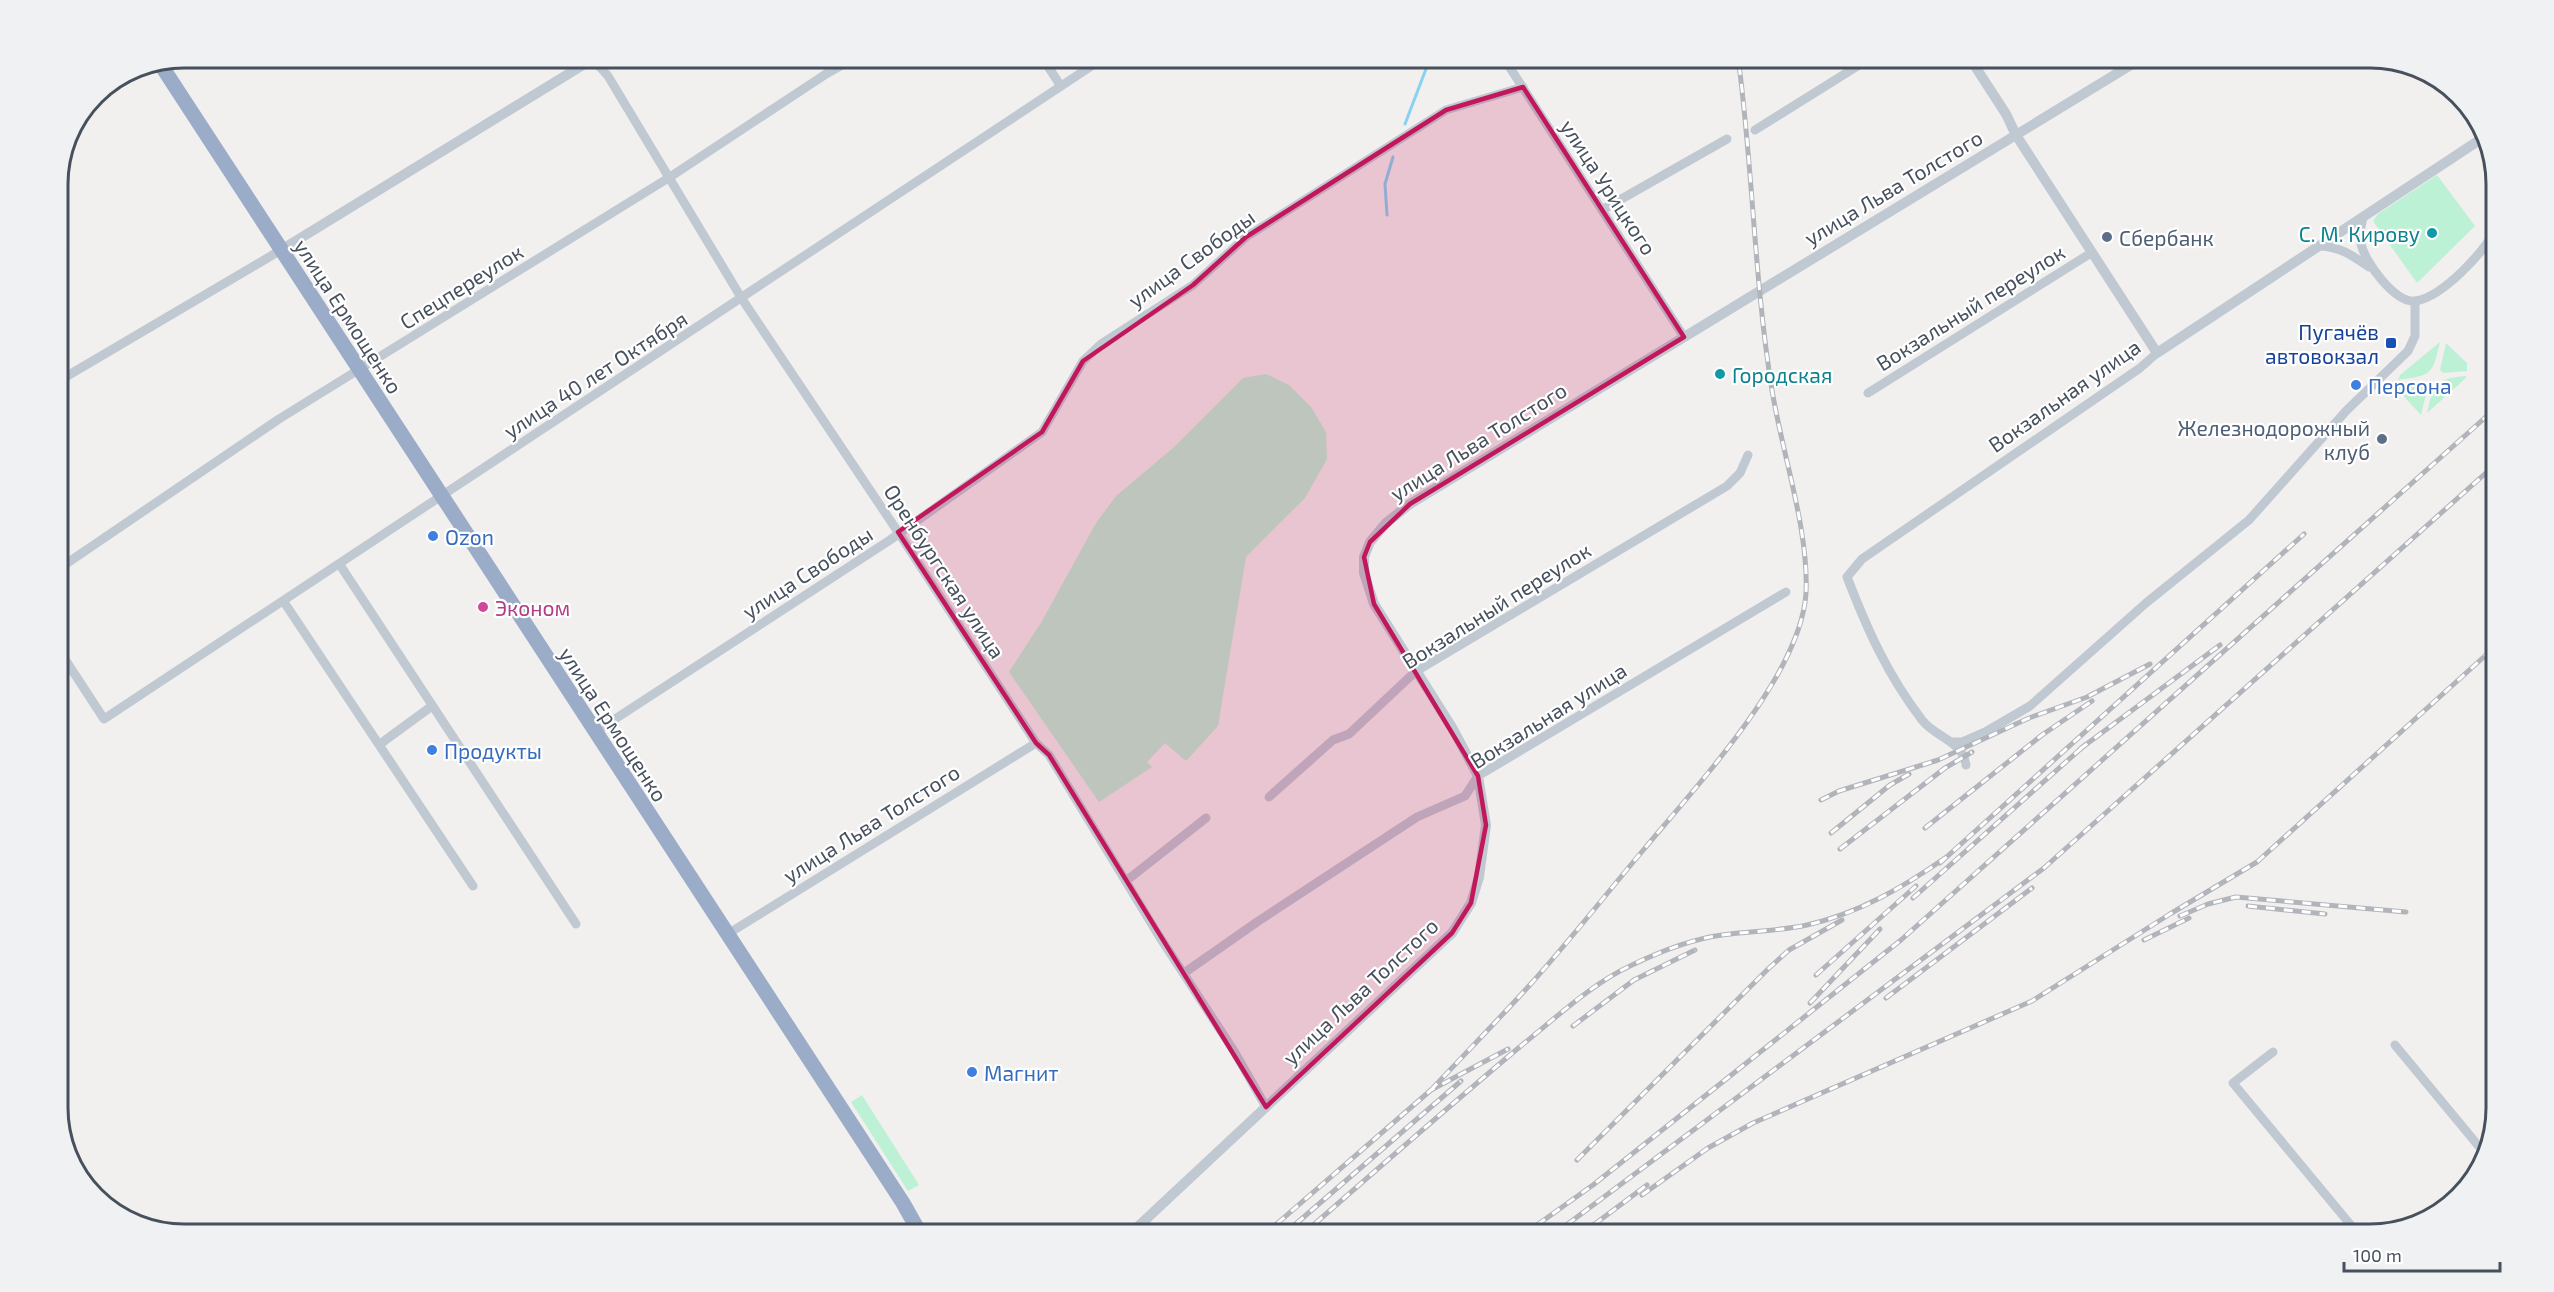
<svg xmlns="http://www.w3.org/2000/svg" width="2554" height="1292" viewBox="0 0 2554 1292" font-family="'Exo 2',sans-serif">
<style>
.green{fill:#bcf1d5}
.lines{fill:none;stroke-linecap:round;stroke-linejoin:round}
.stream{stroke:#87d2f0;stroke-width:3}
.minor{stroke:#c0c9d2;stroke-width:9}
.tertiary{stroke:#c0c9d2;stroke-width:10}
.trunk{stroke:#9aacc8;stroke-width:15}
.rail-casing{stroke:#b1b4ba;stroke-width:5}
.rail{stroke:#fff;stroke-width:3;stroke-dasharray:9;stroke-linecap:butt}
.marked{fill:#c2185b;fill-opacity:0.2;stroke:#c2185b;stroke-width:4.5;stroke-linejoin:round}
.culture-dot{fill:#0f9aa8;stroke:#fff;stroke-width:2}
.service-dot{fill:#5c6f8a;stroke:#fff;stroke-width:2}
.transit-dot{fill:#1a4fb4;stroke:#fff;stroke-width:2}
.shop-dot{fill:#3f7fe0;stroke:#fff;stroke-width:2}
.hotel-dot{fill:#d1479c;stroke:#fff;stroke-width:2}
.labels{text-anchor:middle;dominant-baseline:central;stroke-width:4.5;stroke-linejoin:round;paint-order:stroke}
.street-label{font-size:21px;fill:#47515e;stroke:#fff}
.culture-label{font-size:21px;fill:#0d838f;stroke:#fff;text-anchor:end}
.service-label{font-size:21px;fill:#4e5e75;stroke:#fff;text-anchor:start}
.transit-label{font-size:21px;fill:#164399;stroke:#fff;text-anchor:end}
.shop-label{font-size:21px;fill:#366cbe;stroke:#fff;text-anchor:start}
.hotel-label{font-size:21px;fill:#b23c85;stroke:#fff;text-anchor:start}
.rim{fill:none;stroke:#47515e;stroke-width:3}
</style>
<rect width="100%" height="100%" fill="#f2f0ef"/>
<!-- green -->
<g class="green">
<path d="M2437 175 2475 226 2417 283 2373 221 2378 214Z"/>
<path d="M2440 342C2432 375 2433 375 2398 380L2400 375Z"/>
<path d="M2446 343 2467 363V371L2443 373 2440 370Z"/>
<path d="M1266 374 1289 385 1311 407 1326 432 1327 459 1305 498 1246 557 1218 726 1186 761 1165 743 1147 762 1152 767 1099 802 1009 672 1042 621 1096 523 1116 496 1173 448 1243 378Z"/>
<path d="M2466 376V378L2427 413C2434 384 2434 379 2466 376Z"/>
<path d="M2425 382 2428 386 2421 415 2398 390V385Z"/>
<path d="M862 1095 919 1185 908 1191 851 1102Z"/>
</g>
<g class="lines">
<!-- stream -->
<g class="stream">
<path d="M1405 124 1426 69V57"/>
<path d="M1387 215 1385 184 1393 157"/>
</g>
<!-- minor -->
<g class="minor">
<path d="M591 57 608 76 742 299 898 532 1036 743 1049 755 1159 936 1234 1051 1266 1107"/>
<path d="M1042 57 1060 85"/>
<path d="M1503 57 1684 337"/>
<path d="M1755 130 1872 57"/>
<path d="M1602 210 1727 139"/>
<path d="M2363 217C2361 226 2359 234 2361 244 2365 262 2395 304 2416 301 2444 296 2485 251 2497 227"/>
<path d="M2320 246C2341 247 2353 256 2369 267"/>
<path d="M57 382 281 250"/>
<path d="M1868 393 2091 253"/>
<path d="M340 565 576 924"/>
<path d="M57 570 279 419 670 177 826 74 856 57"/>
<path d="M284 602 473 886"/>
<path d="M57 647 104 719 1105 57"/>
<path d="M595 732 890 540 1042 432 1083 361 1101 344 1193 285 1246 237 1446 110 1523 87"/>
<path d="M1952 742H1962L1987 731 2030 706 2146 603 2249 520 2346 411 2408 351 2415 336V301"/>
<path d="M380 744 432 706"/>
<path d="M1966 765C1962 740 1936 738 1922 720 1887 674 1868 631 1847 577L1862 559 2140 368 2157 353"/>
<path d="M1269 797 1333 740 1349 734 1415 672 1727 486 1740 473 1748 455"/>
<path d="M1126 881 1206 818"/>
<path d="M726 935 1036 743"/>
<path d="M1184 973 1257 922 1417 817 1465 796 1478 776 1786 592"/>
<path d="M2395 1045 2486 1155"/>
<path d="M2273 1052 2233 1083 2359 1235"/>
</g>
<!-- tertiary -->
<g class="tertiary">
<path d="M1969 57 2006 114 2016 135 2157 353 2484 137"/>
<path d="M281 250 596 57"/>
<path d="M1129 1235 1452 933 1471 903 1479 877 1486 825 1478 776 1453 729 1374 604 1364 573V557L1370 542 1386 523 1410 504 2144 57"/>
</g>
<!-- trunk -->
<path class="trunk" d="M159 62 903 1203 921 1235"/>
<defs>
<g id="rail">
<path d="M2080 749 2220 645"/>
<path d="M1821 800 1839 791 1938 760 2029 718 2087 697 2150 664"/>
<path d="M1925 828 2042 735 2092 701"/>
<path d="M1831 833 1890 785 1909 774"/>
<path d="M1840 849 1945 768 1972 752"/>
<path d="M1940 863 2304 534"/>
<path d="M1913 898 2085 745"/>
<path d="M2248 906 2325 914"/>
<path d="M2180 916 2208 904 2236 897 2406 912"/>
<path d="M2144 940 2189 918"/>
<path d="M1816 975 1916 886"/>
<path d="M1886 998 2032 888"/>
<path d="M1810 1003 1880 929"/>
<path d="M1573 1026 1634 980 1695 950"/>
<path d="M1431 1090C1463 1056 1496 1022 1528 987 1568 943 1606 894 1645 848 1697 785 1801 675 1806 593 1809 530 1782 453 1772 390 1754 280 1753 168 1738 57"/>
<path d="M1577 1160 1768 969 1789 950 1842 920"/>
<path d="M1642 1195 1708 1148 1753 1123 2032 1001 2170 914 2257 862 2497 645"/>
<path d="M1264 1235 1431 1090 1508 1049"/>
<path d="M1283 1235 1461 1081"/>
<path d="M1302 1235C1375 1171 1448 1107 1522 1045 1557 1017 1591 984 1632 965 1659 952 1692 939 1722 935 1751 931 1779 931 1807 925 1859 913 1902 888 1945 858"/>
<path d="M1523 1235 1593 1185 1901 940 2497 407"/>
<path d="M1553 1235 2044 868 2497 463"/>
<path d="M1580 1235 1647 1185"/>
</g>
</defs>
<!-- rail casing -->
<use href="#rail" class="rail-casing"/>
<!-- rail -->
<use href="#rail" class="rail"/>
</g>
<!-- marked area -->
<path class="marked" d="M1523 87 1684 337 1410 504 1370 542 1364 557 1374 604 1478 776 1486 825 1471 903 1452 933 1266 1107 1049 755 1036 743 898 532 1042 432 1083 361 1193 285 1246 237 1446 110Z"/>
<!-- markers -->
<g class="culture-dot">
<circle cx="2432" cy="233" r="6"/>
<circle cx="1720" cy="374" r="6"/>
</g>
<g class="service-dot">
<circle cx="2107" cy="237" r="6"/>
<circle cx="2382" cy="439" r="6"/>
</g>
<rect class="transit-dot" x="2385" y="337" width="12" height="12" rx="3"/>
<g class="shop-dot">
<circle cx="2356" cy="385" r="6"/>
<circle cx="433" cy="536" r="6"/>
<circle cx="432" cy="750" r="6"/>
<circle cx="972" cy="1072" r="6"/>
</g>
<circle class="hotel-dot" cx="483" cy="607" r="6"/>
<g class="labels">
<!-- street labels -->
<g class="street-label">
<text transform="translate(1609 187) rotate(57)">улица Урицкого</text>
<text transform="translate(1893 187) rotate(-31)">улица Льва Толстого</text>
<text transform="translate(1191 258) rotate(-36)">улица Свободы</text>
<text transform="translate(461 286) rotate(-32)">Спецпереулок</text>
<text transform="translate(1970 307) rotate(-32)">Вокзальный переулок</text>
<text transform="translate(349 316) rotate(57)">улица Ермощенко</text>
<text transform="translate(595 374) rotate(-33)">улица 40 лет Октября</text>
<text transform="translate(2064 395) rotate(-35)">Вокзальная улица</text>
<text transform="translate(1478 441) rotate(-32)">улица Льва Толстого</text>
<text transform="translate(945 571) rotate(57)">Оренбургская улица</text>
<text transform="translate(807 572) rotate(-33)">улица Свободы</text>
<text transform="translate(1496 605) rotate(-32)">Вокзальный переулок</text>
<text transform="translate(1548 715) rotate(-32)">Вокзальная улица</text>
<text transform="translate(614 724) rotate(57)">улица Ермощенко</text>
<text transform="translate(871 823) rotate(-32)">улица Льва Толстого</text>
<text transform="translate(1360 991) rotate(-43)">улица Льва Толстого</text>
</g>
<!-- culture labels -->
<g class="culture-label">
<text x="2420" y="233">С. М. Кирову</text>
<text x="1732" y="374" text-anchor="start">Городская</text>
</g>
<!-- service labels -->
<g class="service-label">
<text x="2119" y="237">Сбербанк</text>
<text x="2370" y="427" text-anchor="end">Железнодорожный<tspan x="2370" dy="24">клуб</tspan></text>
</g>
<!-- transit labels -->
<g class="transit-label">
<text x="2379" y="331">Пугачёв<tspan x="2379" dy="24">автовокзал</tspan></text>
</g>
<!-- shop labels -->
<g class="shop-label">
<text x="2368" y="385">Персона</text>
<text x="445" y="536">Ozon</text>
<text x="444" y="750">Продукты</text>
<text x="984" y="1072">Магнит</text>
</g>
<!-- hotel labels -->
<g class="hotel-label">
<text x="495" y="607">Эконом</text>
</g>
</g>
<!-- crop -->
<path d="M0 0H2554V1292H0ZM184 68H2370A116 116 0 0 1 2486 184V1108A116 116 0 0 1 2370 1224H184A116 116 0 0 1 68 1108V184A116 116 0 0 1 184 68Z" fill="#f0f1f2" fill-rule="evenodd"/>
<path class="rim" d="M184 68H2370A116 116 0 0 1 2486 184V1108A116 116 0 0 1 2370 1224H184A116 116 0 0 1 68 1108V184A116 116 0 0 1 184 68Z"/>
<!-- scale -->
<path d="M2344 1262v9h156v-9" fill="none" stroke="#47515e" stroke-width="3"/>
<text x="2353" y="1262" font-size="18" fill="#47515e" stroke="#ffffff" stroke-width="4.5" paint-order="stroke">100 m</text>
</svg>
